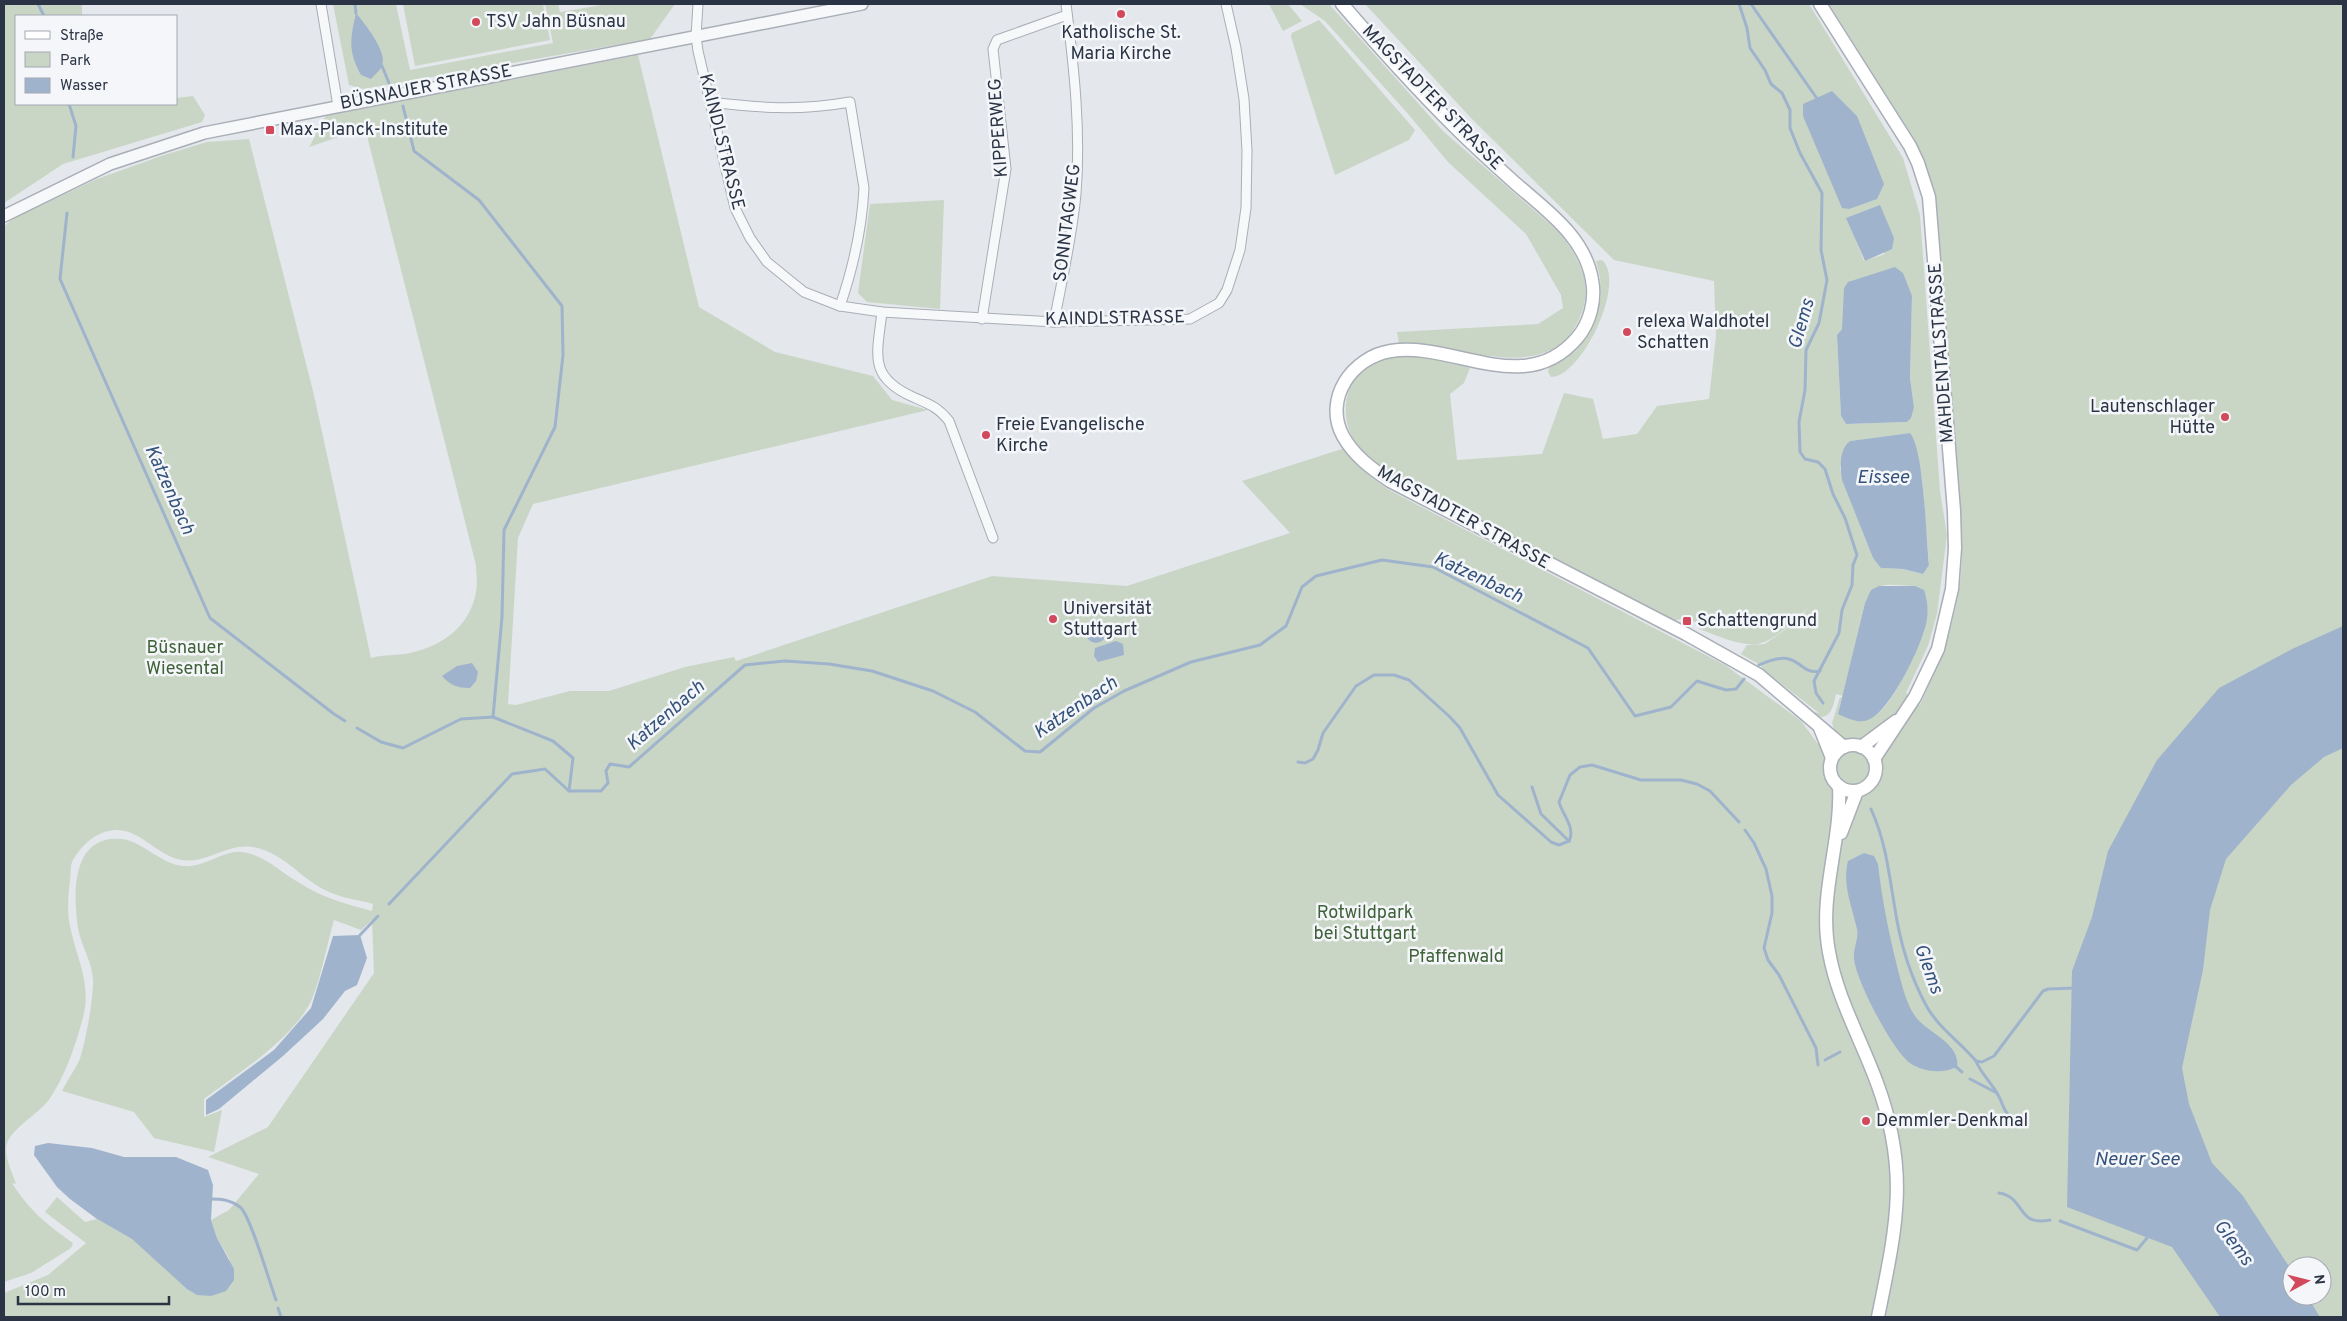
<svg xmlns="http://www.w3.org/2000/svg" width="2347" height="1321" viewBox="0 0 2347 1321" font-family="Overpass,sans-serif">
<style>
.green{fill:#c9d6c5;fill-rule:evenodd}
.water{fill:#9fb4cc}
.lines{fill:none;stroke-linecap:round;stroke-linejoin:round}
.stream{stroke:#9fb4cc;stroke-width:3}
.minor-casing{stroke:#a9aeb7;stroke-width:11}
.tertiary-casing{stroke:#a9aeb7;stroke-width:14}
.secondary-casing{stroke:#a9aeb7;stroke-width:15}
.minor{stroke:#f7f8fa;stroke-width:9}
.tertiary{stroke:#f7f8fa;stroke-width:11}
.secondary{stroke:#fff;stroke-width:12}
.poi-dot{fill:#d1495b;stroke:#f4f6f9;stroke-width:2}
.labels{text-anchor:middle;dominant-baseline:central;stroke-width:5;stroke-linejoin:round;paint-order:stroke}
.poi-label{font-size:18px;fill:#2b3445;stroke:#f4f6f9;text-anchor:start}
.street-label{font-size:18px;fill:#2b3445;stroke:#f4f6f9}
.park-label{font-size:18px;fill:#3f6138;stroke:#f4f6f9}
.water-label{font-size:19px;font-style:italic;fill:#34527a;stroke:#f4f6f9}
</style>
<rect width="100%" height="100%" fill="#e4e7ec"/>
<!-- green -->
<g class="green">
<path d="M4 4H82V16H16V104H176V98L193 96 205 115 202 122 63 164 4 203Z"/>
<path d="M333 4H396L410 70 553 43 545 4H558L560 12 608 4H675L650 39 363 89 349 85Z"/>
<path d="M403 4H543L550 40 415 66Z"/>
<path d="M1269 4H1288L1302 21 1283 31Z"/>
<path d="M1300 4H1329L1443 131 1559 232C1576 254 1592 280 1583 309 1561 377 1493 357 1441 347 1427 345 1413 344 1399 343L1397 332 1538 324 1563 308 1561 295 1526 234 1448 162 1409 115 1325 21Z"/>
<path d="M1365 4H1809L1903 158 1920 215 1940 491 1947 535 1937 614 1928 646 1906 693 1920 705C1939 665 1954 627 1960 583 1965 543 1959 501 1957 461 1951 373 1942 285 1934 196L1927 168 1914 139 1829 4H2343V1317H4V1293L48 1275 86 1243 45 1212 57 1197 85 1222 97 1219 132 1239 151 1254 230 1260 217 1238 211 1220 229 1210 259 1174 208 1157 268 1127 374 973 372 920 361 930 334 920C327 944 321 979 311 1001 293 1039 237 1074 204 1099V1117L222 1110 214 1152 154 1138 134 1112 62 1091C67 1081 74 1071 79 1061 85 1046 94 996 93 979 92 962 81 945 78 928 73 894 71 834 122 839 142 841 162 865 184 866 204 868 224 850 242 852 265 855 279 871 298 882 321 897 345 904 372 911L373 904C359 900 342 898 329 892 301 880 284 852 252 847 227 843 207 864 182 860 150 855 134 814 94 837 86 842 76 853 72 862 70 868 71 875 70 881 68 896 67 911 70 926 77 961 93 985 82 1021 75 1047 64 1079 48 1101 37 1114 14 1128 8 1141 2 1154 12 1171 16 1184L12 1183C29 1210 47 1225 73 1243L71 1248 31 1273 4 1282V226L16 217 97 179 164 155 207 142 249 139 314 395 371 658C384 654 397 656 410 653 442 646 470 627 476 592 478 584 476 573 476 565L365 128 309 147C316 136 318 126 326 116L638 55 699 307 775 352 873 376 892 400 928 410 533 504 518 538 508 704 516 705 570 691H609L685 667 734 657 736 661 992 576 1127 586 1290 533 1242 481 1345 448C1357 465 1373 480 1389 490L1725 665 1801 721 1818 744 1835 731 1832 723 1840 697 1842 698 1839 709C1874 748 1901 682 1913 656 1916 648 1924 637 1925 627 1926 619 1918 596 1915 586 1891 586 1876 578 1865 603L1843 696 1836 694C1833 706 1832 718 1818 717L1814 712 1819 713 1761 668 1762 666 1741 654 1747 645 1765 644 1797 621 1808 608C1795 619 1780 636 1764 642 1746 650 1717 635 1699 629L1698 624 1693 621 1692 624 1681 619 1671 621 1393 476C1380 466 1365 457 1356 443 1335 413 1347 369 1383 359 1411 351 1443 361 1470 368L1464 383 1450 394 1457 460 1542 454 1564 393 1593 399 1603 439 1637 434 1657 406 1709 399 1716 336 1714 281 1614 260 1471 118ZM1847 218 1885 254 1864 261ZM1912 296 1910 378 1914 407 1907 422 1846 424 1841 416 1837 335 1842 329ZM1910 433 1922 478 1929 564 1923 574 1903 569 1882 568 1873 558 1842 479 1840 467 1850 441ZM2292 1266H2322V1296H2292Z"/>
<path d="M1319 20 1415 130 1409 140 1335 175 1291 37 1292 33Z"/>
<path d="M944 200 940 309 867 302 858 293 870 204Z"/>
<path d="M1602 260C1627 282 1582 377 1551 377L1548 372 1549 368 1577 350 1593 327 1601 297 1600 277 1596 261Z"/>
</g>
<!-- water -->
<g class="water">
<path d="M356 13C365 24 388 52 382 66 380 71 374 75 371 79L361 75C348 51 350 39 356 13Z"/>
<path d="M1832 91 1857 116 1884 184 1877 199 1849 209 1842 208 1803 116V104Z"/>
<path d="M1880 205 1894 238 1892 249 1865 261 1846 218Z"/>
<path d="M1895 267 1903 273 1912 296 1910 378 1914 407 1911 418 1907 422 1846 424 1841 416 1837 335 1842 329 1844 288 1848 282Z"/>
<path d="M1910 433C1924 449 1926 538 1929 565L1923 574 1903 569 1881 568 1873 558 1842 480C1840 468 1839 449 1850 441Z"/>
<path d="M1879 586H1915L1924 590C1928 602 1929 615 1925 628 1919 650 1890 712 1868 720 1858 724 1847 718 1838 714L1865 603 1871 590Z"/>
<circle cx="1096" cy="633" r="10"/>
<path d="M2343 626V748L2324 757 2291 785 2226 859 2210 910 2203 970 2182 1068 2189 1104 2212 1163 2243 1196 2292 1271V1296H2307L2320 1317H2220L2172 1247 2067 1207 2072 971 2092 917 2108 851 2157 760 2219 688 2292 649Z"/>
<path d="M1116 641 1123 644 1124 655 1098 662 1094 656 1095 648Z"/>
<path d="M472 663 478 672 476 681 470 688C457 688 450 685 442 676L457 666Z"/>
<path d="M1864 853 1874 856 1878 864C1882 900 1889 934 1898 970 1902 985 1906 1003 1915 1016 1927 1033 1961 1043 1957 1067 1942 1074 1923 1072 1910 1063 1892 1050 1856 980 1854 959 1853 948 1859 939 1857 929 1852 906 1842 885 1848 861Z"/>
<path d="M360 935 367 958 357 985 345 991 323 1019 283 1056 219 1109 206 1115V1100L274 1050 311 1008 333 936Z"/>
<path d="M48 1143 92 1148 124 1157H176L208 1170 213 1185 211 1220 217 1238 234 1269V1280L226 1291 211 1296 197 1295 187 1289 132 1239 97 1219 70 1199 57 1187 34 1155 35 1146Z"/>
</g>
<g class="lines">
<!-- stream -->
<g class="stream">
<path d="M38 4 44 16"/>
<path d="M355 4 356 13"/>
<path d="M1739 4 1747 28 1750 48 1765 70 1771 84 1782 93 1790 110V128L1800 153 1822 193 1821 250 1827 280 1819 323 1806 350 1805 390 1799 422 1800 452 1805 459 1818 462 1825 469 1833 494 1845 518 1857 555 1853 565 1852 585 1842 610 1839 633 1814 681 1816 693 1823 703"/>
<path d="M1751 4 1818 100"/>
<path d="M382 66 389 83"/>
<path d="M69 104 76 126 73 157"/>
<path d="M403 106 414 151 479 200 562 306 563 355 555 427 504 530 502 617 493 717"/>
<path d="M67 213 60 279 210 618 334 714 345 721"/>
<path d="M1759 665C1802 645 1796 676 1820 671"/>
<path d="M357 728 381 742 403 748 461 719 493 717 553 741 573 758 569 791H601L608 783 606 771 610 764 629 767 745 665 785 661 829 664 872 671 933 691 975 712 1025 751 1040 752 1094 708 1124 691 1191 662 1260 645 1286 626 1302 587 1316 576 1382 560 1433 567 1588 648 1635 716 1671 707 1697 681 1726 690 1736 689 1744 679"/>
<path d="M1298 762 1305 763 1313 759 1318 750 1323 733 1356 686 1374 675H1394L1409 680 1449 716 1460 728 1498 795 1551 842 1559 845 1569 841C1576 828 1562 814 1559 802L1570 775 1580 767 1592 765 1641 780H1681L1697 784 1710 791 1739 822"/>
<path d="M1532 787 1541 814 1569 841"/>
<path d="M1871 809C1886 842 1889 874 1895 909 1900 942 1911 978 1927 1007 1939 1028 1961 1043 1976 1061 1981 1074 1992 1083 1998 1095 2002 1101 2004 1112 2009 1115"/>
<path d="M1745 830 1754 843 1766 869 1772 896V913L1764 948 1768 960 1779 975 1816 1048 1818 1065"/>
<path d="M389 904 512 774 545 769 569 791"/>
<path d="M360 935 378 916"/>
<path d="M1825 1060 1840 1052"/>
<path d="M1976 1061 1982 1062 1994 1056 2043 991 2048 989 2075 988"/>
<path d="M1955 1066 1962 1072"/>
<path d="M1970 1079 1997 1093"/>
<path d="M1999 1193C2026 1197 2016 1227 2050 1220"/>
<path d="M211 1199C222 1199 231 1200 240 1207 250 1214 270 1284 276 1300"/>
<path d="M2060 1221 2137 1250 2147 1238"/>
<path d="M278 1308 281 1317"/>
</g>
<defs>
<g id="minor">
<path d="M321 4 338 106"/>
<path d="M698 4 696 36 698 51 735 208 750 238 767 262 804 292 840 306 882 312 1054 322 1190 319 1219 303 1227 290 1240 250 1246 208 1247 151 1244 99 1236 48 1226 4"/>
<path d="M710 102C760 108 799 111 850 102L864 188C862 229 853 268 840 306"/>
<path d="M882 312C877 355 868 377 913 397 929 404 938 407 949 421L993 538"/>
<path d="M982 319 1006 169 993 49 997 40 1067 15"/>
<path d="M1054 322C1062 280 1072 237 1076 194 1081 131 1074 67 1066 4"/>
</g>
<path id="tertiary" d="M4 216 110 164 204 133 862 4"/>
<g id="secondary">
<path d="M1342 4C1378 46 1416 88 1455 127 1475 147 1495 165 1515 183 1546 210 1585 237 1592 280 1596 300 1590 323 1577 338 1525 399 1453 341 1391 351 1352 357 1323 399 1343 436 1354 456 1372 469 1390 481L1686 634 1759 675 1844 747"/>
<path d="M1820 4 1910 146 1918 163 1929 197 1954 511 1955 548 1952 589 1938 649 1915 697 1874 759"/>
<path d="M1820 728 1832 758"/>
<circle cx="1853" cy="768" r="23"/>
<path d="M1861 747 1896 721"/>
<path d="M1839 786C1842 842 1818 895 1829 952 1837 998 1861 1039 1877 1083 1910 1172 1896 1228 1878 1317"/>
<path d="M1841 833 1857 791"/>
</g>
</defs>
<!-- minor casing -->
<use href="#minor" class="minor-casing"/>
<!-- tertiary casing -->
<use href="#tertiary" class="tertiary-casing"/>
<!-- secondary casing -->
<use href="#secondary" class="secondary-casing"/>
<!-- minor -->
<use href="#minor" class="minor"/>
<!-- tertiary -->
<use href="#tertiary" class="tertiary"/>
<!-- secondary -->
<use href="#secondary" class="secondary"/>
</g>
<!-- markers -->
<g class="poi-dot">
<circle cx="1121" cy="14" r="5"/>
<circle cx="476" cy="22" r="5"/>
<rect x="265" y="125" width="10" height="10" rx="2.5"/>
<circle cx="1627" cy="332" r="5"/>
<circle cx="2225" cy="417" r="5"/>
<circle cx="986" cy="435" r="5"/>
<circle cx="1053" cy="619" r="5"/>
<rect x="1682" y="616" width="10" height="10" rx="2.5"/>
<circle cx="1866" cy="1121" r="5"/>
</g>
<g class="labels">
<!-- poi labels -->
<g class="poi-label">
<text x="486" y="22">TSV Jahn Büsnau</text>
<text x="1121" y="33" text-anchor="middle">Katholische St.<tspan x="1121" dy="21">Maria Kirche</tspan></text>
<text x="280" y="130">Max-Planck-Institute</text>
<text x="1637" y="322">relexa Waldhotel<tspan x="1637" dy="21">Schatten</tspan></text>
<text x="2215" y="407" text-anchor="end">Lautenschlager<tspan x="2215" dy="21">Hütte</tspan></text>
<text x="996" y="425">Freie Evangelische<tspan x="996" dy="21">Kirche</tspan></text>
<text x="1063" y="609">Universität<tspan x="1063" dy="21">Stuttgart</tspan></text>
<text x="1697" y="621">Schattengrund</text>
<text x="1876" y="1121">Demmler-Denkmal</text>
</g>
<!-- street labels -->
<g class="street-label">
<text transform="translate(426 88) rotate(-11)">BÜSNAUER STRASSE</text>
<text transform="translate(1432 98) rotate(46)">MAGSTADTER STRASSE</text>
<text transform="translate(999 128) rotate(-94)">KIPPERWEG</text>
<text transform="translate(721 142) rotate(76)">KAINDLSTRASSE</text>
<text transform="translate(1068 223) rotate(-83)">SONNTAGWEG</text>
<text transform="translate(1115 319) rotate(-1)">KAINDLSTRASSE</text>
<text transform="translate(1942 353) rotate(-94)">MAHDENTALSTRASSE</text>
<text transform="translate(1463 518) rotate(29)">MAGSTADTER STRASSE</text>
</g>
<!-- park labels -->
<g class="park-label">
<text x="185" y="648">Büsnauer<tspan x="185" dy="21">Wiesental</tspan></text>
<text x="1365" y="913">Rotwildpark<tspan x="1365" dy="21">bei Stuttgart</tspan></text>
<text x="1456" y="957">Pfaffenwald</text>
</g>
<!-- water labels -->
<g class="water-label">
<text transform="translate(1802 324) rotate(-74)">Glems</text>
<text x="1883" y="478">Eissee</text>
<text transform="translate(169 490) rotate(66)">Katzenbach</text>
<text transform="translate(1478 578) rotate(25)">Katzenbach</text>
<text transform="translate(1076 708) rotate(-34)">Katzenbach</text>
<text transform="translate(666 716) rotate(-41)">Katzenbach</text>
<text transform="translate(1928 969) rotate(70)">Glems</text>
<text x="2137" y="1160">Neuer See</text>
<text transform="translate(2233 1243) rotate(53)">Glems</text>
</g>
</g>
<!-- border -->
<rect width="2347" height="1321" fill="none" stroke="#2b3445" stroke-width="10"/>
<!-- legend -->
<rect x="15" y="15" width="162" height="90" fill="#f4f6f9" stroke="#a4a8b1"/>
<rect x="25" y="31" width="25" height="8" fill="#ffffff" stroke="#a4a8b1"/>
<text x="60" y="40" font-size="15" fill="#2b3445">Straße</text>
<rect x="25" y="52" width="25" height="15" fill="#c9d6c5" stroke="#a4a8b1"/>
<text x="60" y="65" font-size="15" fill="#2b3445">Park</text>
<rect x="25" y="78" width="25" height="15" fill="#9fb4cc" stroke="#a4a8b1"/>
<text x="60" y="90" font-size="15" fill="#2b3445">Wasser</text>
<!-- north arrow -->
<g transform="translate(2307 1281) rotate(83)"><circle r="24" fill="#f4f6f9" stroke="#a4a8b1"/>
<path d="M0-4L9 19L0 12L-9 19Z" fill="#d1495b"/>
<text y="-8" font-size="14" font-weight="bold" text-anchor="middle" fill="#2b3445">N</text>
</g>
<!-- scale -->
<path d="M18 1296v8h151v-8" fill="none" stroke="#2b3445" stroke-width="2.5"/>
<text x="25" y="1296" font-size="15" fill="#2b3445" stroke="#f4f6f9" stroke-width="4" paint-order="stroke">100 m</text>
</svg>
